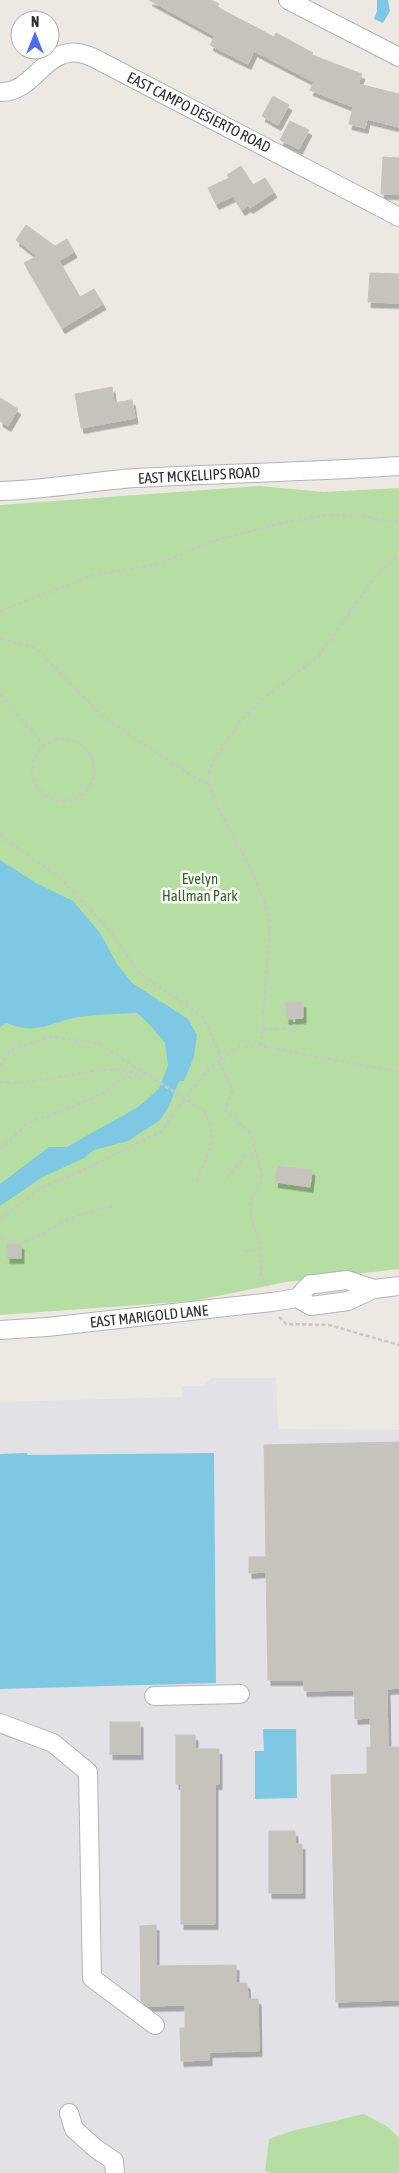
<svg xmlns="http://www.w3.org/2000/svg" width="399" height="2173" viewBox="0 0 399 2173" font-family="'Asap Condensed',sans-serif">
<style>
.industrial{fill:#e2e1e6}
.green{fill:#b6dea3}
.water{fill:#7fc8e4}
.building{fill:#c6c2bc;stroke:#c9c4ba;filter:url(#shadow)}
.lines{fill:none;stroke-linecap:round;stroke-linejoin:round}
.minor-casing{stroke:#b1b3bc;stroke-width:20}
.path{stroke:#c8c8c8;stroke-width:2.5;stroke-dasharray:4 2.5;stroke-linecap:butt}
.minor{stroke:#fff;stroke-width:18}
.labels{text-anchor:middle;dominant-baseline:central;stroke-width:5;stroke-linejoin:round;paint-order:stroke}
.street-label{font-size:15px;fill:#2d2d2d;stroke:#fff}
.park-label{font-size:15px;fill:#2f6522;stroke:#fff}
</style>
<defs>
<filter id="shadow"><feDropShadow dx="3" dy="5.5" stdDeviation="0" flood-color="#0004"/></filter>
</defs>
<rect width="100%" height="100%" fill="#ede8e1"/>
<!-- industrial -->
<path class="industrial" d="M213 1378H276L278 1429 399 1430V2173H0V1402L182 1397V1386H203Z"/>
<!-- green -->
<g class="green">
<path d="M259 486 324 492 399 488V1269L286 1282 193 1301 0 1315V505Z"/>
<path d="M364 2114 388 2127 399 2138V2173H271L265 2171 269 2139 292 2131Z"/>
</g>
<!-- water -->
<g class="water">
<path d="M377 0H388L390 11 383 23 374 19 377 11Z"/>
<path d="M0 860 36 883 73 901 100 933 117 964 132 983 188 1019 197 1035 194 1057 184 1081H179L169 1106 160 1120 128 1141 94 1150 84 1158 41 1178 0 1206V1184L49 1147H67L138 1107 159 1089 168 1065 165 1043 149 1024 137 1013C120 1014 103 1014 86 1016 53 1019 41 1037 6 1023L0 1027Z"/>
<path d="M27 1453 28 1455 214 1453 216 1683 0 1689V1454Z"/>
<path d="M263 1729H296L297 1798 255 1799V1751H264Z"/>
</g>
<!-- building -->
<g class="building">
<path d="M149 0H211L219 4 217 7 274 37 276 33 313 53 312 55 362 74 358 84 399 94V127L367 119 365 128 349 124 353 107 310 90 314 82 254 51 248 64 210 45 215 36Z"/>
<path d="M273 96 289 105 278 125 262 116Z"/>
<path d="M290 121 309 130 299 149 280 140Z"/>
<path d="M383 157 399 158V194H381Z"/>
<path d="M241 166 253 185 265 178 274 192 250 208 248 206 242 210 233 196 216 204 208 188 229 178 227 175Z"/>
<path d="M26 225 55 246 67 239 74 252 59 261 80 297 94 289 103 304 62 328 24 263 37 256 16 240Z"/>
<path d="M370 273 399 274V303L368 302Z"/>
<path d="M112 387 114 403 132 400 135 418 81 428 75 394Z"/>
<path d="M0 398 18 409 8 426 0 421Z"/>
<path d="M286 1002H303V1018L286 1019Z"/>
<path d="M278 1166 312 1170 310 1187 275 1182Z"/>
<rect x="7" y="1244" width="14" height="14"/>
<path d="M399 1442V1688L387 1689 388 1747H399V2000L336 2002 331 1775 367 1774V1747H371L370 1718 355 1719 354 1690 304 1691V1680H268L266 1572 249 1573V1557H266L264 1445Z"/>
<rect x="110" y="1722" width="30" height="32"/>
<path d="M176 1735H195V1749H219V1784H215V1924H181V1784H176Z"/>
<path d="M269 1831H295V1844H302V1893H269Z"/>
<path d="M156 1925V1966L236 1965V1983H247L248 1999H258L259 2051 209 2052V2060L181 2061 180 2028H185V2005L147 2006 141 2001 140 1926Z"/>
</g>
<g class="lines">
<defs>
<g id="minor">
<path d="M288 0 399 57"/>
<path d="M0 92C33 94 45 47 79 53 84 54 90 56 94 58L399 217"/>
<path d="M0 491C46 490 91 481 136 478 224 473 312 472 399 466"/>
<path d="M297 1298 311 1306 348 1301 374 1289 399 1286"/>
<path d="M0 1330 47 1327 272 1302 297 1298 310 1284H315L347 1280 374 1289"/>
<path d="M154 1696 240 1694"/>
<path d="M0 1723 53 1743 88 1772 92 1978 155 2025"/>
<path d="M69 2113 74 2129 95 2148 114 2161 115 2173"/>
</g>
</defs>
<!-- minor casing -->
<use href="#minor" class="minor-casing"/>
<!-- path -->
<g class="path">
<path d="M0 611 94 575 158 564 213 541 287 522 325 515 361 516 399 523"/>
<path d="M0 638 36 648 101 715 181 769 209 785"/>
<path d="M0 694 44 746"/>
<circle cx="63" cy="770" r="31"/>
<path d="M0 835 61 879 110 931 139 973 203 1017 222 1059"/>
<path d="M262 1029H294V1018"/>
<path d="M261 1046 270 925 265 904 248 863 220 812 209 785V772L214 760 241 720 266 696 318 657 377 574 399 554"/>
<path d="M218 1062 233 1089 225 1110 251 1134 261 1171 262 1182 250 1200 252 1221 261 1243V1276L268 1286"/>
<path d="M0 1066 11 1050 51 1037 98 1043 204 1111C220 1138 208 1155 196 1181"/>
<path d="M0 1082C36 1085 69 1073 105 1070 118 1069 131 1072 143 1074"/>
<path d="M0 1149 29 1122 63 1111 109 1090 120 1079 145 1074"/>
<path d="M227 1178 245 1156 255 1153"/>
<path d="M0 1219 42 1187 81 1171 162 1131 185 1098 208 1070 238 1047 261 1046 399 1072"/>
<path d="M0 1237C25 1254 49 1226 72 1218 85 1212 100 1209 114 1206"/>
<path d="M245 1251 261 1250"/>
<path d="M279 1317 286 1324 329 1325 399 1345"/>
</g>
<!-- minor -->
<use href="#minor" class="minor"/>
</g>
<g class="labels">
<!-- street labels -->
<g class="street-label">
<text transform="translate(199 112) rotate(27)">EAST CAMPO DESIERTO ROAD</text>
<text transform="translate(199 475) rotate(-3)">EAST MCKELLIPS ROAD</text>
<text transform="translate(149 1316) rotate(-6)">EAST MARIGOLD LANE</text>
</g>
<!-- park labels -->
<g class="park-label">
<text x="200" y="878">Evelyn<tspan x="200" dy="17">Hallman Park</tspan></text>
</g>
</g>
<!-- north arrow -->
<g transform="translate(35 35)"><circle r="24" fill="#ffffff" stroke="#ababab"/>
<path d="M0-4L9 19L0 12L-9 19Z" fill="#516bea"/>
<text y="-8" font-size="14" font-weight="bold" text-anchor="middle" fill="#2d2d2d">N</text>
</g>
</svg>
